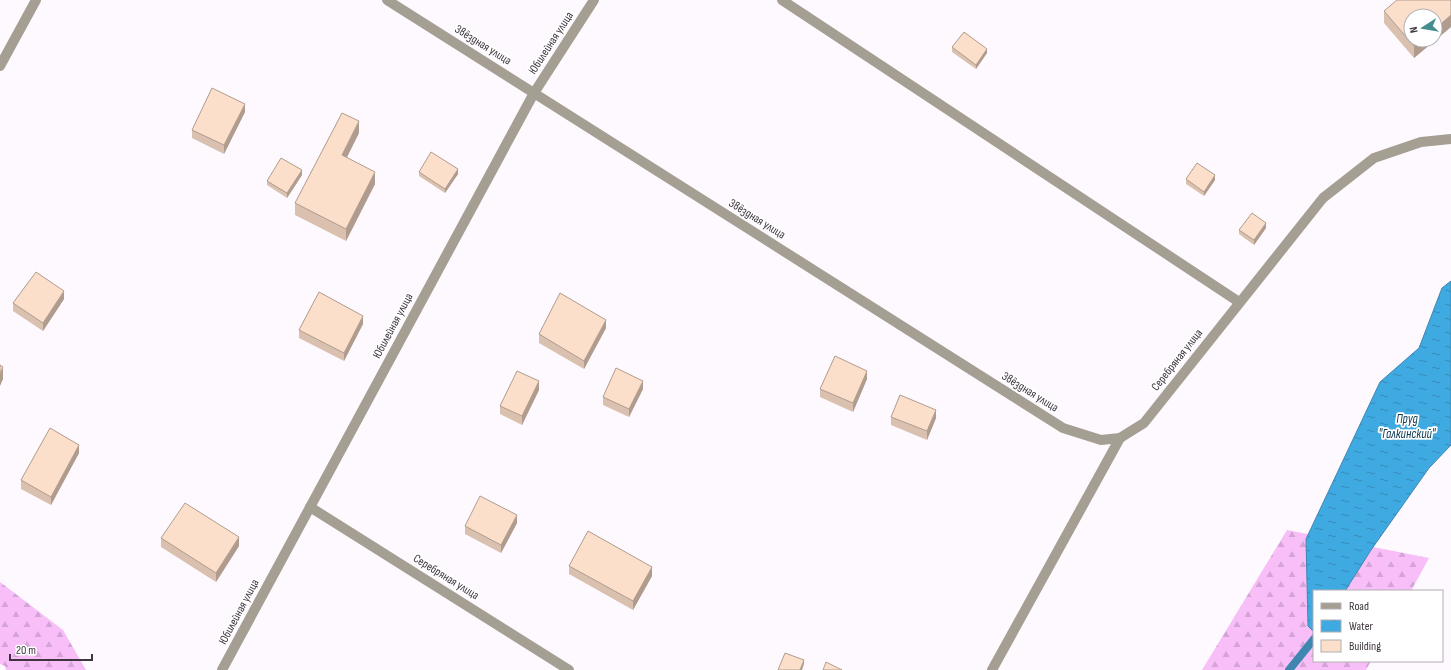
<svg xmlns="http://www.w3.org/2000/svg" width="1451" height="670" viewBox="0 0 1451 670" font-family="'Sofia Sans Condensed',sans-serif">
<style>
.forest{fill:url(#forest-firs)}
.water{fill:url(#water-ripples);stroke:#3f87b0}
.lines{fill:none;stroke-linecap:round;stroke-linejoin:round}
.stream{stroke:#3f87b0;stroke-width:8}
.street{stroke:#a59f93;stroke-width:10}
.wall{fill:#d9c0af}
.shaded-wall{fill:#b09c8e}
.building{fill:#fcdfcb;stroke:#b09c8e}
.labels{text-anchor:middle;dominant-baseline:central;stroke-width:3.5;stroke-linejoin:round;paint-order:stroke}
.street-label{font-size:12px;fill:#3e353e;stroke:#fff}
.water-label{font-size:13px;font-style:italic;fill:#0a394f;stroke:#fff}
</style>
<defs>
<pattern id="forest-firs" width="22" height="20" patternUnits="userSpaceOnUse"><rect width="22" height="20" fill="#f7bef8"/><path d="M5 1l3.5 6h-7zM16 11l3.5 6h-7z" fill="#d5a4d6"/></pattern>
<pattern id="water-ripples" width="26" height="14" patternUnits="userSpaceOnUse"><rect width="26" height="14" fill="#3faae1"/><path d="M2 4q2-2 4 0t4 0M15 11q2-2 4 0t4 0" fill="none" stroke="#368bb8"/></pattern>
</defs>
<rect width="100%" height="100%" fill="#fef9fe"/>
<!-- forest -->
<g class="forest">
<path d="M1287 530 1429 558 1411 591H1314V661H1371L1366 670H1202Z"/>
<path d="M0 582 63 630 86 670H6L5 666 0 664Z"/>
</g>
<!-- water -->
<path class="water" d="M1451 281V445L1429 468 1371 550 1345 591H1314V632L1308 626 1306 539 1380 382 1419 348 1442 288Z"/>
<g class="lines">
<!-- stream -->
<path class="stream" d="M1289 670 1314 639"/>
<!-- street -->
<g class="street">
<path d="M387 0 1063 428 1101 440 1120 438"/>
<path d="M782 0 1239 302"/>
<path d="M0 66 36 0"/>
<path d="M310 507 569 670"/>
<path d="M222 670 534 93 594 0"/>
<path d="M992 670 1120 438 1144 423 1323 198 1374 158 1421 142 1451 139"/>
</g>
</g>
<!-- wall -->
<g class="wall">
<path d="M1451 0V27L1414 58 1384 23V11Z"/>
<path d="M952 47 987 53 976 69 952 52Z"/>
<path d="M245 112 224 154 192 138V130Z"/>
<path d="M359 133 347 157 375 184 346 241 295 215V203Z"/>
<path d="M419 172 458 174 445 193 419 176Z"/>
<path d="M302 175 287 198 267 185V181Z"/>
<path d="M1186 179 1215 180 1204 196 1186 184Z"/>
<path d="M1266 228 1254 245 1239 234V230Z"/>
<path d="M64 299 43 331 13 311V303Z"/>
<path d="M363 324 344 361 299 338V330Z"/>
<path d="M606 328 584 369 539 343V334Z"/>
<path d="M867 379 853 412 820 397V389Z"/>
<path d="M643 389 629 417 603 405V397Z"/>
<path d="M539 390 522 425 500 414V406Z"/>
<path d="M891 417 936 418 927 440 891 425Z"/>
<path d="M79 453 51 505 21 489V480Z"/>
<path d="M517 523 501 553 465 534V526Z"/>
<path d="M161 538 239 546 216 582 161 547Z"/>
<path d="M569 566 652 576 633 610 569 574Z"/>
</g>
<!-- shaded-wall -->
<g class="shaded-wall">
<path d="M1451 15V27L1414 58V46L1422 40H1435V29Z"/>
<path d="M987 49V53L976 69V65Z"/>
<path d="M245 104V112L224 154V145Z"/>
<path d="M359 121V133L342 167V155Z"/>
<path d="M458 169V174L445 193V189Z"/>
<path d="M302 170V175L287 198V193Z"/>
<path d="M375 172V184L346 241V229Z"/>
<path d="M1215 175V180L1204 196V192Z"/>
<path d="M1266 223V228L1254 245V240Z"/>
<path d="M64 291V299L43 331V323Z"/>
<path d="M363 316V324L344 361V353Z"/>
<path d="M606 320V328L584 369V361Z"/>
<path d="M3 367V379L0 386V374Z"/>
<path d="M867 371V379L853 412V403Z"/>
<path d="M539 381V390L522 425V416Z"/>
<path d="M643 381V389L629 417V409Z"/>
<path d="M936 410V418L927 440V431Z"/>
<path d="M79 445V453L51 505V497Z"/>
<path d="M517 515V523L501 553V545Z"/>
<path d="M239 537V546L216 582V573Z"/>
<path d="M652 567V576L633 610V601Z"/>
<path d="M804 660V664L802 670H800Z"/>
</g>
<!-- building -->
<g class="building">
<path d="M1397 0H1451V15L1435 29V16H1411V40H1422L1414 46 1384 11Z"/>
<path d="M964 32 987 49 976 65 952 47Z"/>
<path d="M212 88 245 104 224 145 192 130Z"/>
<path d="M342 113 359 121 342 155 375 172 346 229 295 203Z"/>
<path d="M431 152 458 169 445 189 419 172Z"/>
<path d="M281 158 302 170 287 193 267 181Z"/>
<path d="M1197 163 1215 175 1204 192 1186 179Z"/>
<path d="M1252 213 1266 223 1254 240 1239 230Z"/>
<path d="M36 272 64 291 43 323 13 303Z"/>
<path d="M319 292 363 316 344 353 299 330Z"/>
<path d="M560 293 606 320 584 361 539 334Z"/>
<path d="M835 356 867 371 853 403 820 389Z"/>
<path d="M0 365 3 367 0 374Z"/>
<path d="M616 368 643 381 629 409 603 397Z"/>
<path d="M517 371 539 381 522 416 500 406Z"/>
<path d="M900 395 936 410 927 431 891 417Z"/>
<path d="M50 428 79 445 51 497 21 480Z"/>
<path d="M480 496 517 515 501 545 465 526Z"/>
<path d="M185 503 239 537 216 573 161 538Z"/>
<path d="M588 531 652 567 633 601 569 566Z"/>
<path d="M785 653 804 660 800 670H778Z"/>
<path d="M826 662 842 670H823Z"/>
</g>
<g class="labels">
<!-- street labels -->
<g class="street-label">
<text transform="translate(551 43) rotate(-57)">Юбилейная улица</text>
<text transform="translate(483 45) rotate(32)">Звёздная улица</text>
<text transform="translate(757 219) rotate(32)">Звёздная улица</text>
<text transform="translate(393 326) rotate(-62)">Юбилейная улица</text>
<text transform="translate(1177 360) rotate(-52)">Серебряная улица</text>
<text transform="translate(1030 392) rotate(32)">Звёздная улица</text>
<text transform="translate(446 577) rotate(32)">Серебряная улица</text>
<text transform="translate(239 612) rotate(-62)">Юбилейная улица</text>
</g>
<!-- water labels -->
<g class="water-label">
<text x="1407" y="419">Пруд<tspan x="1407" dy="15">"Галкинский"</tspan></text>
</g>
</g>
<!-- legend -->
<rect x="1313" y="590" width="130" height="72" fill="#ffffff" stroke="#b2aeb2"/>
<rect x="1321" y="603" width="20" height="6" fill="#a59f93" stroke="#b2aeb2"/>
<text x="1349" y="610" font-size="12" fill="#3e353e">Road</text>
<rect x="1321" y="620" width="20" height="12" fill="url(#water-ripples)" stroke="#b2aeb2"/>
<text x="1349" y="630" font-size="12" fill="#3e353e">Water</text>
<rect x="1321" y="640" width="20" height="12" fill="#fcdfcb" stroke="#b2aeb2"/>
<text x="1349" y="650" font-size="12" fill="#3e353e">Building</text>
<!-- north arrow -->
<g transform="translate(1423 28) rotate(258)"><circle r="19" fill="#ffffff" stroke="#b2aeb2"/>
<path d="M0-3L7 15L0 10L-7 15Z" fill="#448c8d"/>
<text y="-6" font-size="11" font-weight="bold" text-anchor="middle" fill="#3e353e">N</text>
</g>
<!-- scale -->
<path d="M10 654v6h82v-6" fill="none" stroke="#3e353e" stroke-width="2"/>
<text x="16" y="654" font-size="12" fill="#3e353e" stroke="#ffffff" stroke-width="3" paint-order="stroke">20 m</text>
</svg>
